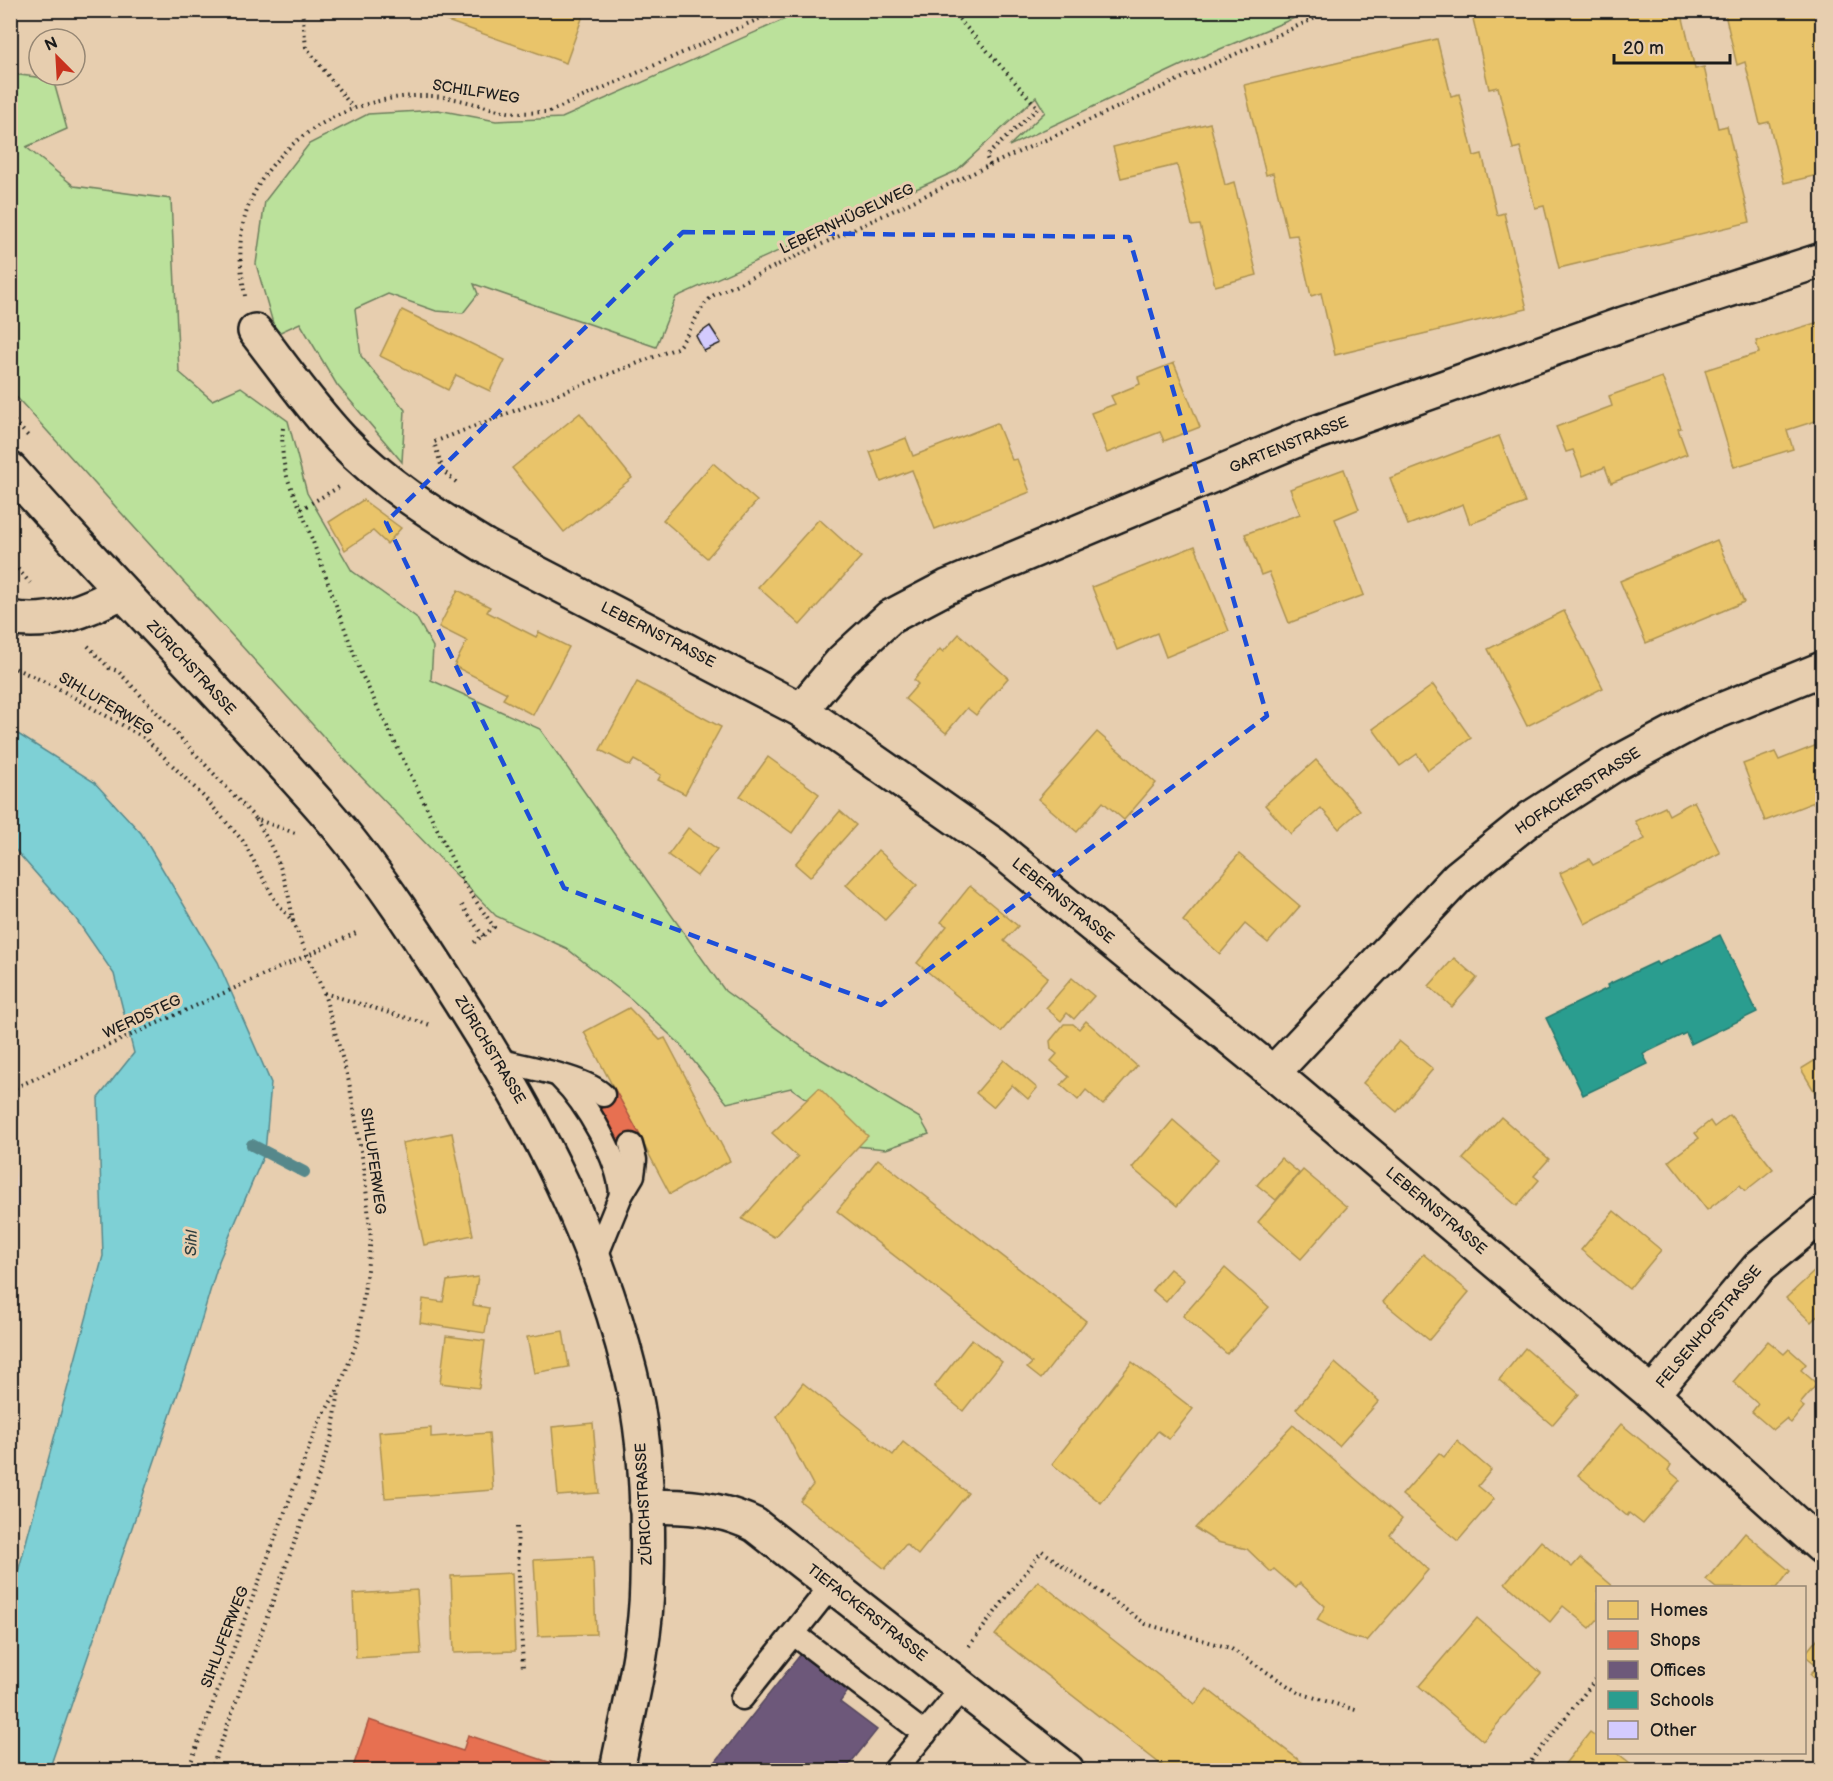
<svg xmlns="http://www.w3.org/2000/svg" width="1833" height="1781" viewBox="0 0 1833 1781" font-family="'Balsamiq Sans',sans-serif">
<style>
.built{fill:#e1cdc7}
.green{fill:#bbe19b;stroke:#6c7e5c;stroke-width:1.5}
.water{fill:#7ed0d5;stroke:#57888b;stroke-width:1.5}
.homes{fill:#e9c46a;stroke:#ac9253;stroke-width:1.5}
.shops{fill:#e76f51;stroke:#aa5641;stroke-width:1.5}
.offices{fill:#6d597a;stroke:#55475e;stroke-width:1.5}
.schools{fill:#2a9d8f;stroke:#26766c;stroke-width:1.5}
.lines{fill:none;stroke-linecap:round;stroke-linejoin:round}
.stream{stroke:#57888b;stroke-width:12}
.building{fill:#d3cbfe;stroke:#1c1c1c;stroke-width:1.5}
.service-casing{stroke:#1c1c1c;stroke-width:27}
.minor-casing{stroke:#1c1c1c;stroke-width:38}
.secondary-casing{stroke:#1c1c1c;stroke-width:38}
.path{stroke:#1c1c1c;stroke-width:4;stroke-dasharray:1.5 4.5;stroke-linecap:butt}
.service{stroke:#e7ceaf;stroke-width:22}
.minor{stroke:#e7ceaf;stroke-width:33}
.secondary{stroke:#e7ceaf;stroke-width:33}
.marked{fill:none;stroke:#1d4ed8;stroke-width:4.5;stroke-dasharray:12 8;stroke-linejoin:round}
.labels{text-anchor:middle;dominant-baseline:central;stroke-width:6;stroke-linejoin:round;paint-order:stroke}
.street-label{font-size:15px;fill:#1c1c1c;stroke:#e7ceaf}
.water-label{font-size:16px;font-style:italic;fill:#304041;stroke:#e7ceaf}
</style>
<rect width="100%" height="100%" fill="#e7ceaf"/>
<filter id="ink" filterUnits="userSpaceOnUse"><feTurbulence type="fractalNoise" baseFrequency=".0167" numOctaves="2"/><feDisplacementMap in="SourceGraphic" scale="12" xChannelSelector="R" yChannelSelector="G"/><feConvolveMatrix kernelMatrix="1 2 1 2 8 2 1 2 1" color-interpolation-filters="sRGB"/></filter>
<g filter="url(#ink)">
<!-- built -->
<path class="built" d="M11 1146 20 1203 11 1265Z"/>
<!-- green -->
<g class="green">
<path d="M803 11H1311L1182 65 1009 146 1045 112 1036 97 956 171 676 297 656 347 474 284 478 294 463 313 436 311 388 294 355 309 361 356 405 410 402 462 337 385 300 323 276 334 256 264 265 201 309 144 368 114 438 110 496 121 562 118Z"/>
<path d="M11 74 53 79 67 129 26 147 74 186 171 199 179 372 212 400 241 387 288 421 307 493 352 571 416 617 433 647 431 680 540 729 725 991 809 1052 920 1118 929 1134 886 1149 845 1145 826 1113 791 1088 727 1103 680 1044 631 999 566 948 496 916 341 756 11 391Z"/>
</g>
<!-- water -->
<path class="water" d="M10 729 94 782 141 833 218 962 271 1083 265 1152 219 1261 191 1355 49 1770H11V1598L103 1256 98 1098 134 1053 114 974 76 919 11 845Z"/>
<!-- homes -->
<g class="homes">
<path d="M416 10H585L566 63Z"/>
<path d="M1471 10H1681L1695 69 1704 67 1718 128 1727 126 1750 222 1559 268 1544 206 1535 208 1520 147 1513 149 1498 87 1489 89Z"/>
<path d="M1724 10H1822V174L1784 183 1769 122 1760 124 1745 62 1737 65Z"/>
<path d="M1437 39 1451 96 1459 94 1474 156 1482 154 1497 215 1504 213 1527 309 1335 355 1321 293 1311 296 1297 235 1288 236 1273 173 1266 175 1244 85Z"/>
<path d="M1210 123 1225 185 1234 182 1257 275 1215 286 1200 225 1192 226 1177 165 1121 178 1113 147Z"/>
<path d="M402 310 505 360 490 391 456 375 448 390 380 356Z"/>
<path d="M1822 321V419L1787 430 1793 449 1734 467 1705 370 1759 353 1756 341Z"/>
<path d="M1174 363 1200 427 1164 441 1160 432 1107 453 1091 413 1115 404 1111 396 1140 384 1138 377Z"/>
<path d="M1662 377 1681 428 1678 429 1687 454 1611 483 1605 467 1583 476 1573 450 1566 452 1556 427 1612 406 1609 396Z"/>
<path d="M580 413 632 478 564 532 512 468Z"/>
<path d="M997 423 1012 460 1017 459 1030 492 935 529 912 470 881 482 870 452 906 438 913 456Z"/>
<path d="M1499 436 1525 503 1470 524 1463 504 1408 525 1390 478Z"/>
<path d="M713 463 757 501 707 558 663 520Z"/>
<path d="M1344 469 1359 509 1335 519 1364 595 1289 623 1269 572 1261 575 1245 534 1300 514 1290 489Z"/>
<path d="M363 500 401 528 387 544 373 531 345 550 329 522Z"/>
<path d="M819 519 861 557 800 625 758 587Z"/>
<path d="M1717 540 1744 602 1646 643 1620 581Z"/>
<path d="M1195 546 1229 631 1166 657 1157 633 1117 650 1092 587Z"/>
<path d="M458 590 490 607 487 612 536 637 539 632 569 647 533 715 503 699 507 693 454 666 467 641 439 627Z"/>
<path d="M1564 611 1603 688 1527 726 1488 649Z"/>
<path d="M959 634 1008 678 976 715 967 708 946 733 905 699 918 684 914 680 940 649 943 652Z"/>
<path d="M637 682 721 727 685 794 658 780 661 775 634 760 630 766 600 750Z"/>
<path d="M1433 685 1471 738 1428 770 1417 754 1400 766 1373 729Z"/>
<path d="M1097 732 1156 783 1124 820 1103 802 1077 832 1038 799Z"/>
<path d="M1822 743V799L1765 821 1743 764 1775 752 1779 760Z"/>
<path d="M768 757 819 794 792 833 740 796Z"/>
<path d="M1316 760 1360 810 1339 829 1321 808 1291 834 1265 805Z"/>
<path d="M1694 801 1720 853 1585 924 1560 873 1589 859 1593 865 1645 839 1635 821 1665 807 1669 815Z"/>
<path d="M840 811 856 825 810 877 795 864Z"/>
<path d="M688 828 717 849 697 876 668 855Z"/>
<path d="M878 850 917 885 885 920 846 885Z"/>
<path d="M1239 854 1300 906 1268 943 1245 924 1220 954 1183 921Z"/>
<path d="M970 886 1018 926 1004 941 1048 977 1001 1032 917 963 947 926 941 922Z"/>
<path d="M1454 958 1477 978 1452 1007 1429 986Z"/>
<path d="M1072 978 1094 996 1074 1019 1067 1013 1061 1021 1046 1008Z"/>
<path d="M629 1008 660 1040 665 1038 730 1161 670 1194 584 1032Z"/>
<path d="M1086 1021 1137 1066 1103 1105 1086 1090 1078 1100 1061 1085 1069 1077 1051 1061 1057 1054 1051 1049 1050 1041 1064 1024H1073L1079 1029Z"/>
<path d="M1399 1041 1433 1069 1397 1112 1363 1083Z"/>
<path d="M1822 1056V1104L1801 1069Z"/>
<path d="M1004 1060 1037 1088 1028 1099 1012 1085 993 1107 976 1093Z"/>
<path d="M819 1088 868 1136 774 1237 742 1219 798 1157 772 1133Z"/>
<path d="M1730 1115 1773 1169 1745 1191 1740 1185 1707 1210 1669 1161 1699 1138 1695 1133 1710 1121 1714 1127Z"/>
<path d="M1501 1117 1549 1159 1534 1176 1539 1180 1517 1206 1463 1159Z"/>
<path d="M1173 1120 1218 1159 1177 1206 1132 1168Z"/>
<path d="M452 1133 473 1235 424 1245 402 1143Z"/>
<path d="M1281 1158 1299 1173 1276 1200 1257 1185Z"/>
<path d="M878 1159 1086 1321 1041 1379 1027 1368 1032 1363 837 1211Z"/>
<path d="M1303 1170 1347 1207 1301 1259 1258 1222Z"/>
<path d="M1614 1211 1661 1250 1629 1289 1581 1250Z"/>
<path d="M1423 1254 1469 1292 1429 1340 1383 1302Z"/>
<path d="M1225 1268 1269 1307 1227 1354 1183 1316Z"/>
<path d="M1170 1269 1184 1280 1166 1302 1152 1290Z"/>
<path d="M1817 1269 1822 1270V1311L1811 1322 1786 1298Z"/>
<path d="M478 1277 473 1305 489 1308 485 1333 420 1323 423 1299 443 1302 447 1281Z"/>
<path d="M563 1331 569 1367 534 1373 527 1337Z"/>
<path d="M446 1336 485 1341 479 1388 440 1383Z"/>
<path d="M972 1339 1002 1362 963 1411 934 1387Z"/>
<path d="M1768 1341 1784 1354 1789 1349 1806 1364 1801 1370 1817 1384 1800 1404 1804 1407 1791 1423 1786 1419 1773 1430 1752 1412 1758 1404 1733 1382Z"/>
<path d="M1525 1348 1579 1394 1552 1425 1499 1380Z"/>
<path d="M1132 1362 1193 1409 1169 1439 1158 1431 1101 1503 1052 1464Z"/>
<path d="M1335 1363 1379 1401 1339 1446 1296 1409Z"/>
<path d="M803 1383 893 1455 903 1442 968 1493 918 1555 906 1544 885 1569 800 1501 813 1485 777 1416Z"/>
<path d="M593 1423 599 1493 558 1496 552 1427Z"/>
<path d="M1621 1424 1671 1465 1668 1470 1680 1480 1643 1524 1629 1513 1627 1516 1578 1475Z"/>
<path d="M1293 1425 1402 1519 1390 1535 1428 1570 1367 1641 1348 1636 1317 1620 1325 1606 1300 1583 1296 1588 1274 1569 1271 1572 1247 1549 1217 1542 1195 1528Z"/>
<path d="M431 1428V1437L489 1433 493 1490 385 1498 379 1432Z"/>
<path d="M1457 1441 1491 1470 1478 1486 1494 1499 1458 1541 1402 1495 1439 1453 1444 1457Z"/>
<path d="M1745 1533 1790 1571 1777 1588H1716L1706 1580Z"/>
<path d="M1541 1541 1572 1567 1580 1558 1615 1588H1598V1619L1590 1628 1563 1606 1550 1622 1505 1583Z"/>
<path d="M593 1557 596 1634 538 1636 534 1560Z"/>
<path d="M512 1573 515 1651 454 1653 451 1576Z"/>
<path d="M1038 1581 1195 1704 1207 1689 1312 1770H1168L995 1635Z"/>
<path d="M417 1590 421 1654 356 1658 353 1594Z"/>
<path d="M1477 1618 1541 1673 1483 1741 1419 1686Z"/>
<path d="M1822 1633V1685L1810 1674 1818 1666 1804 1655Z"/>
<path d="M1590 1732 1598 1738V1752H1616L1639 1770H1560Z"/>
</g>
<!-- shops -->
<g class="shops">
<path d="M614 1088 642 1139 613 1155 585 1104Z"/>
<path d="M369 1720 463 1751 468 1735 567 1768 566 1770H352Z"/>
</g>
<!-- offices -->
<path class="offices" d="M804 1650 851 1687 840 1702 877 1730 845 1770H709Z"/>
<!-- schools -->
<path class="schools" d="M1720 935 1757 1012 1691 1044 1686 1033 1643 1054 1648 1064 1583 1095 1546 1018 1608 988 1607 985 1656 962 1658 965Z"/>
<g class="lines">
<!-- stream -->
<path class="stream" d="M252 1145 304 1172"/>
</g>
<!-- building -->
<path class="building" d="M710 326 721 343 704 351 696 336Z"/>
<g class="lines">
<defs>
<g id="service">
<path d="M498 1060C524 1067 585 1077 603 1095"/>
<path d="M561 1078C586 1102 620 1160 621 1195"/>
<path d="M595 1259 621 1195 633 1175 635 1160 631 1145"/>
<path d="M794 1634 925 1734"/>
<path d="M742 1698 831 1586"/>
<path d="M895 1770 962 1688"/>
</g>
<g id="minor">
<path d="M255 331C283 367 310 406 341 439 383 483 434 515 485 546L801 710 994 845 1273 1073 1652 1394 1822 1547"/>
<path d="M10 618C49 626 88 610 121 592"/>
<path d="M801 710 842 661 890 617 947 587 1304 437 1623 324 1822 260"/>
<path d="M1273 1073 1458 877 1531 818 1615 764 1699 719 1822 669"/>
<path d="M1652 1394 1760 1266 1822 1215"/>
<path d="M646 1507C683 1505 722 1508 755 1525L1067 1770"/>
</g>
<path id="secondary" d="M10 469C112 585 222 694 324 810 377 871 421 940 464 1008 538 1125 596 1236 630 1372 647 1439 649 1514 647 1583 646 1646 629 1709 617 1770"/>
</defs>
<!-- service casing -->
<use href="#service" class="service-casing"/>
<!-- minor casing -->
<use href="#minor" class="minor-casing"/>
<!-- secondary casing -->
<use href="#secondary" class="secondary-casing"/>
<!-- path -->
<g class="path">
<path d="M302 10 306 47 353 108"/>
<path d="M951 10 1038 108 986 156 990 165"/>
<path d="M245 296C242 277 239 257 241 237 251 150 346 93 428 96 456 96 481 107 508 112 521 114 536 112 549 112L779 10"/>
<path d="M10 417 28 436"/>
<path d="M283 428C280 461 286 480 301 509L361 673 464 884 494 927 472 944"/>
<path d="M456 482 443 471 434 442 677 348C693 331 696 309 714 295L990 165 1333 10"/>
<path d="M301 509 339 487"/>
<path d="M10 560 30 583"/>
<path d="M88 646 109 668 118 671 256 819 295 833"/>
<path d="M10 666 54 686 145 738 205 798 243 841 275 900 293 922 324 993 349 1082 364 1168 371 1239 358 1339 340 1386 318 1424 188 1770"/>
<path d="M256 819C278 857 287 878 293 921"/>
<path d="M462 905 483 936"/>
<path d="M324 993 430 1025"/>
<path d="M10 1090 356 933"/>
<path d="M517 1527 523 1669"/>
<path d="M969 1646 1042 1551 1146 1624 1230 1648 1299 1693 1359 1711"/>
<path d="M211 1770 318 1478 332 1435 339 1391"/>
<path d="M1524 1770 1596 1679"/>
</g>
<!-- service -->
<use href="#service" class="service"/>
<!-- minor -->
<use href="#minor" class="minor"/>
<!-- secondary -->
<use href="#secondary" class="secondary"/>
</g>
</g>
<!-- marked area -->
<path class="marked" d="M683 232 1129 237 1267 716 881 1005 564 888 386 522Z"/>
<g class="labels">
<!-- street labels -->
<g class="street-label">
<text transform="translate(476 92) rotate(9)">SCHILFWEG</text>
<text transform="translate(847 219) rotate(-25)">LEBERNHÜGELWEG</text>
<text transform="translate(1289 445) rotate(-22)">GARTENSTRASSE</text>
<text transform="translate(658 635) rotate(27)">LEBERNSTRASSE</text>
<text transform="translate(191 668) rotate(47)">ZÜRICHSTRASSE</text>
<text transform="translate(106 704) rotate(31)">SIHLUFERWEG</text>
<text transform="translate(1578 791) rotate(-33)">HOFACKERSTRASSE</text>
<text transform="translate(1063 901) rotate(39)">LEBERNSTRASSE</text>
<text transform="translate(142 1017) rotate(-25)">WERDSTEG</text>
<text transform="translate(490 1050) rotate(59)">ZÜRICHSTRASSE</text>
<text transform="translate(373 1161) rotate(82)">SIHLUFERWEG</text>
<text transform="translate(1436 1211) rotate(40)">LEBERNSTRASSE</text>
<text transform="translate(1709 1327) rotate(-50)">FELSENHOFSTRASSE</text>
<text transform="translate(644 1504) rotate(-93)">ZÜRICHSTRASSE</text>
<text transform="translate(867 1613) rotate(38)">TIEFACKERSTRASSE</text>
<text transform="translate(225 1637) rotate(-69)">SIHLUFERWEG</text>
</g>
<!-- water labels -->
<g class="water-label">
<text transform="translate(192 1243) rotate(-88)">Sihl</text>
</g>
</g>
<!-- margin -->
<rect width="1833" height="1781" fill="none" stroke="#e7ceaf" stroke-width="36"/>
<rect x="18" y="18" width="1797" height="1745" fill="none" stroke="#1c1c1c" stroke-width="2" filter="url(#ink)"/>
<!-- legend -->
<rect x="1596" y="1586" width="210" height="168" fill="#e7ceaf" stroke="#968774" stroke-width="1.5"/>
<rect x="1608" y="1601" width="30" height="18" fill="#e9c46a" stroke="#968774" stroke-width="1.5"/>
<text x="1650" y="1616" font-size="18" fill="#1c1c1c">Homes</text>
<rect x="1608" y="1631" width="30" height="18" fill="#e76f51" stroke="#968774" stroke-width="1.5"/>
<text x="1650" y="1646" font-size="18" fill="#1c1c1c">Shops</text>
<rect x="1608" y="1661" width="30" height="18" fill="#6d597a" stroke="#968774" stroke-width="1.5"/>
<text x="1650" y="1676" font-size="18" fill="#1c1c1c">Offices</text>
<rect x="1608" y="1691" width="30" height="18" fill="#2a9d8f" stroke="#968774" stroke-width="1.5"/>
<text x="1650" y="1706" font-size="18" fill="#1c1c1c">Schools</text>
<rect x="1608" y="1721" width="30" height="18" fill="#d3cbfe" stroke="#968774" stroke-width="1.5"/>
<text x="1650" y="1736" font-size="18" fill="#1c1c1c">Other</text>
<!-- north arrow -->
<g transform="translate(57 57) rotate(336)"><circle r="28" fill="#e7ceaf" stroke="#968774" stroke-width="1.5"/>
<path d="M0-4.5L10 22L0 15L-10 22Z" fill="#c8321e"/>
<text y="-9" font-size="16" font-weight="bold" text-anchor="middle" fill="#1c1c1c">N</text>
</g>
<!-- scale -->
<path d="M1614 54v9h116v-9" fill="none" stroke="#1c1c1c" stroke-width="3"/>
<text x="1623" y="54" font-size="18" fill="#1c1c1c" stroke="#e7ceaf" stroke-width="4.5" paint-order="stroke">20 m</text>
</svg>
